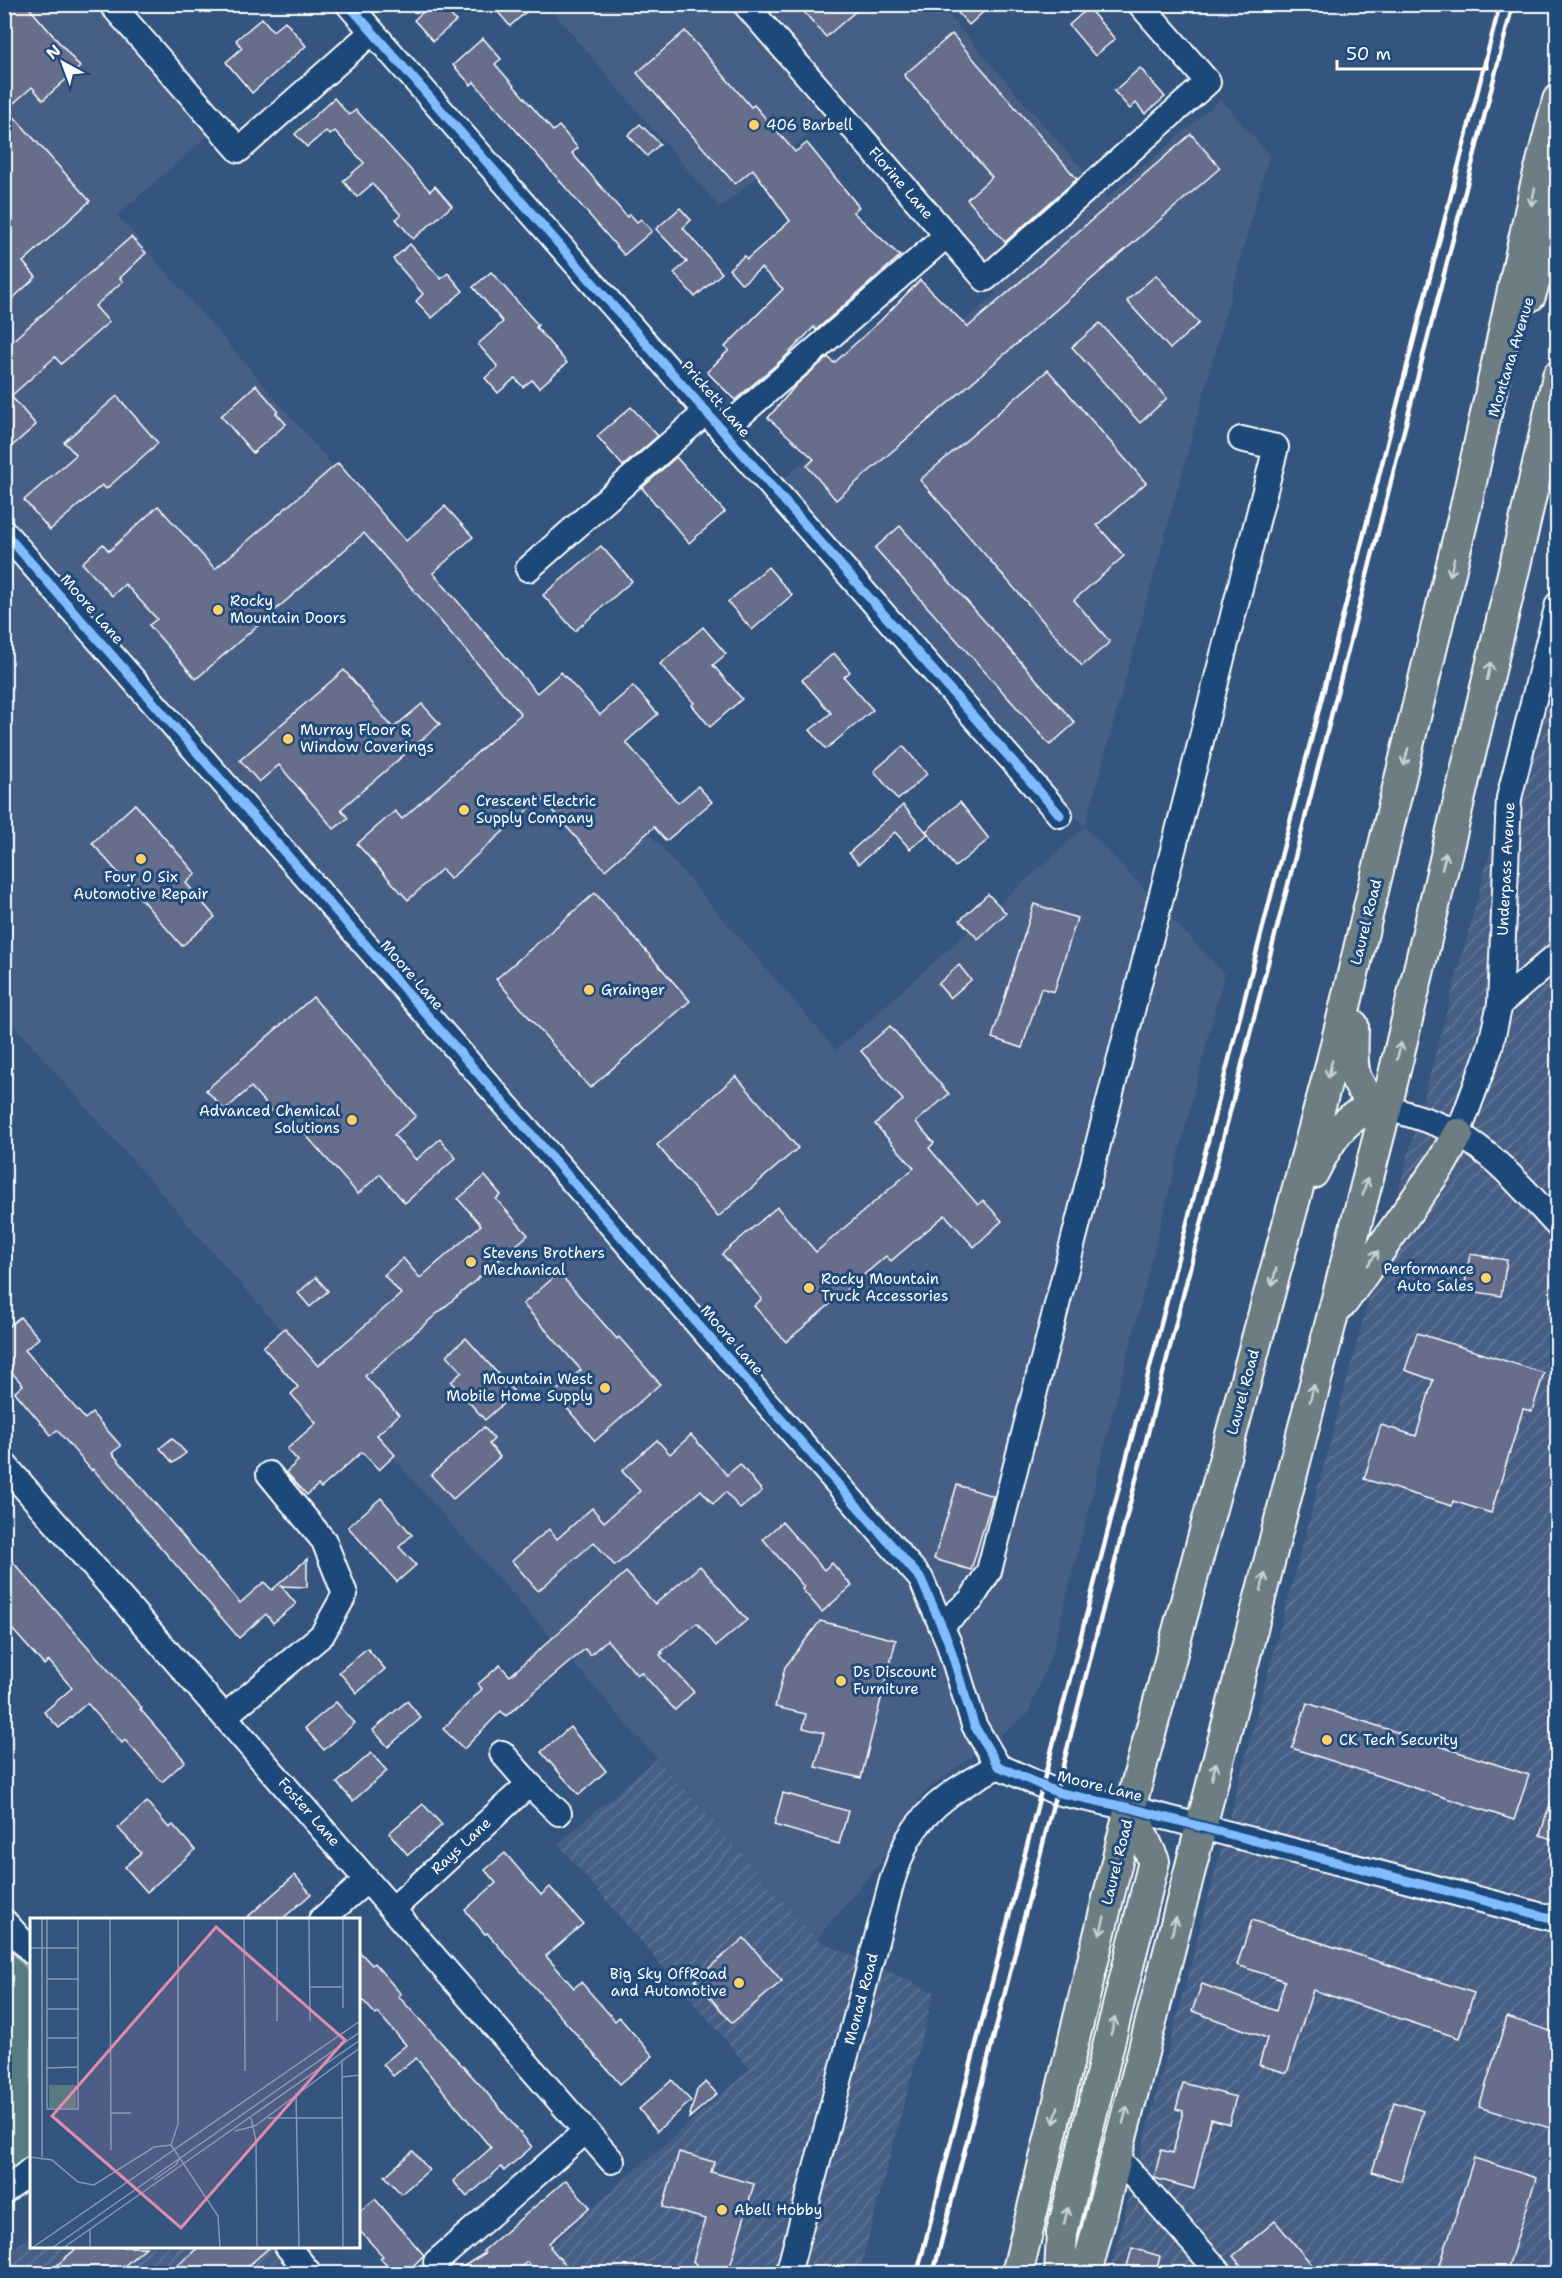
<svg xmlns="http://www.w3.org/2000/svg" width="1562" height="2278" viewBox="0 0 1562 2278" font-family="'Shantell Sans',sans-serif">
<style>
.built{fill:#475f85}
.industrial{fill:url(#industrial-furrows)}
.park{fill:#577b81;stroke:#abbdc0;stroke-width:1.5}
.building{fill:#666e8c;stroke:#fff;stroke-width:1.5}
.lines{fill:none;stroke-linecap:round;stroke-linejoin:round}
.minor-casing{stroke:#fff;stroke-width:28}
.major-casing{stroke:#fff;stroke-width:34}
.minor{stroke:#1f4a7a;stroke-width:24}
.major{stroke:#6c7e84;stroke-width:30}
.rail{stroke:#fff;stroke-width:4.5}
.cycleway-casing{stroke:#1f4a7a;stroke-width:13}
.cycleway{stroke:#80bcff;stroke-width:9}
.oneway{stroke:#ccd2d4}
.poi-dot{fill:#ffd166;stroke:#1f4a7a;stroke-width:2}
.labels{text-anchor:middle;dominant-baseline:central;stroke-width:6;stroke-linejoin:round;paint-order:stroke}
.poi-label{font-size:15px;fill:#fff;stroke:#1f4a7a;text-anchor:start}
.street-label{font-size:15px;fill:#fff;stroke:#1f4a7a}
.inset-road{fill:none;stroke:#8599b2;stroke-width:1.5}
.view{fill:#e08cad;fill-opacity:0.15;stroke:#e08cad;stroke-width:3}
.inset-edge{fill:none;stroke:#fff;stroke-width:3}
</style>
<defs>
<pattern id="industrial-furrows" width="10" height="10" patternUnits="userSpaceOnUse" patternTransform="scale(1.5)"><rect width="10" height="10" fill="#475f85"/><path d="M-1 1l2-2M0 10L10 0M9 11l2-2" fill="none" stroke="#637797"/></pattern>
</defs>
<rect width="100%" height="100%" fill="#34557f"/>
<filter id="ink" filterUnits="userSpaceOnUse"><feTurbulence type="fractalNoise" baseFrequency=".0167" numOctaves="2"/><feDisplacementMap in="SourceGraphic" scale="12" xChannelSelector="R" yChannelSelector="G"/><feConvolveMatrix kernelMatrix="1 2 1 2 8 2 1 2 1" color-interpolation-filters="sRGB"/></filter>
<g filter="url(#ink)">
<!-- built -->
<path class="built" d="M552 4 940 5 1107 198 1221 99 1269 155 1085 827 1224 974 1053 1650 1028 1714 923 1793 880 1863 816 1940 5 1015 4 5H111L219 126 117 215 836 1050 1085 827 783 480 997 293 836 110 720 208 549 7Z"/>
<!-- industrial -->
<g class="industrial">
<path d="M1557 604V2273L1109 2274 1255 1720Z"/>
<path d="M657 1758 816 1939 934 1992 859 2273 518 2274 750 2069 558 1844Z"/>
<path d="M31 2235 32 2246 289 2247 313 2273H5L4 2258Z"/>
</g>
<!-- park -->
<path class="park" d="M4 1943 32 1974 31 2160 4 2183Z"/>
<!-- building -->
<g class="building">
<path d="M4 4H26L80 67 43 100 32 87 7 109 90 201 23 262 36 277 12 299 4 290Z"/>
<path d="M432 4H441L456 21 433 41 414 20Z"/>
<path d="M491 4H535L510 26Z"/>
<path d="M797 4H864L826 37Z"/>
<path d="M950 4H992L969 25Z"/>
<path d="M1088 8 1115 39 1095 56 1069 25Z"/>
<path d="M262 18 273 31 285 21 306 46 252 93 226 62 242 48 236 40Z"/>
<path d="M685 31 751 107 754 105 795 152 807 143 859 207 853 212 900 256 816 330 814 327 785 357 735 400 707 372 729 350 725 347 783 289 761 268 742 284 729 269 744 256 747 259 790 221 753 169 735 184 637 73Z"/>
<path d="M952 34 1077 179 1005 242 967 199 992 177 904 75Z"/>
<path d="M483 38 501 59 495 64 553 131 559 126 578 148 572 153 627 217 630 214 637 222 641 219 652 231 624 255 474 82 471 85 453 65Z"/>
<path d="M1140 68 1165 97 1145 114 1136 103 1130 109 1114 91Z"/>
<path d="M334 98 349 115 356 110 430 191 435 186 452 206 413 239 396 219 401 215 372 184 357 197 343 181 364 163 335 131 330 135 326 131 307 147 295 134Z"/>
<path d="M640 124 660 144 647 156 628 135Z"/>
<path d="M1191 134 1220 168 836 500 807 466 814 459 768 418 797 384 828 357 834 363 880 321 920 280 968 327Z"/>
<path d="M680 208 691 220 683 228 722 273 695 297 674 273 687 262 656 229Z"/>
<path d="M131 237 146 253 120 278 123 281 95 306 109 322 61 364 55 357 11 396 36 425 4 453V348Z"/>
<path d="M410 244 441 279 448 273 463 291 432 318 416 301 423 294 393 259Z"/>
<path d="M491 272 538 325 536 327 567 363 539 388 532 380 523 387 515 378 498 393 485 378 498 367 478 344 503 322 473 287Z"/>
<path d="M1156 275 1199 323 1170 349 1127 301Z"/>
<path d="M1100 323 1167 398 1140 423 1072 347Z"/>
<path d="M1048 370 1146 483 1097 525 1124 556 1074 600 1110 642 1082 666 920 480Z"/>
<path d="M256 385 278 411 276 413 286 424 253 453 221 416Z"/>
<path d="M117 396 158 443 106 489 102 485 50 530 24 500 76 455 64 442Z"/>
<path d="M631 407 658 436 623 466 597 436Z"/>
<path d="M676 457 725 512 689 543 642 488Z"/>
<path d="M338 463 406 541 445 506 473 537 433 573 537 693 561 672 600 715 633 686 658 714 626 742 678 803 698 786 712 802 666 841 654 827 605 870 541 798 450 879 442 869 408 900 357 844 395 811 402 819 521 714 364 533 196 679 149 625 157 619 125 584 112 596 82 563 103 544 109 551 158 506 215 569Z"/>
<path d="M900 526 1075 723 1050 745 875 548Z"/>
<path d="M601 546 632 581 575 631 543 595Z"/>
<path d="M768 567 792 595 752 630 728 602Z"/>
<path d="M703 627 726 654 713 665 742 699 710 727 692 705 694 703 660 664Z"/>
<path d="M834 653 850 672 844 677 873 710 826 749 810 730 831 713 802 680Z"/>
<path d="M344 670 393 728 422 704 440 724 341 809 348 818 334 829 279 765 259 782 240 760Z"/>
<path d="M903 746 927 774 898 800 874 771Z"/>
<path d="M960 802 989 839 955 867 926 831Z"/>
<path d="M135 804 196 874 186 883 215 917 182 946 92 843Z"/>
<path d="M903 805 928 834 910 849 895 832 859 864 849 853Z"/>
<path d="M595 893 690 1001 590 1088 496 979Z"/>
<path d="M988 894 1006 913 978 939 960 920Z"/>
<path d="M1034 904 1077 918 1054 992 1041 988 1022 1048 992 1038Z"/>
<path d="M959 965 971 980 950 998 938 984Z"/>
<path d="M313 997 416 1116 394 1135 416 1160 440 1139 456 1158 405 1203 380 1174 358 1194 280 1106 273 1112 251 1087 225 1110 206 1090Z"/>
<path d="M890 1026 949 1094 916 1122 934 1143 929 1148 978 1205 983 1200 1002 1221 974 1247 945 1215 891 1261 886 1256 786 1342 754 1306 762 1299 722 1254 777 1207 816 1252 914 1168 875 1124 903 1100 861 1051Z"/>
<path d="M736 1076 798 1148 718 1217 657 1145Z"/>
<path d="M485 1176 501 1195 496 1199 528 1235 365 1376 399 1415 377 1435 395 1455 379 1470 362 1452 321 1488 318 1485 307 1495 286 1472 298 1461 287 1449 316 1423 291 1394 298 1387 263 1347 285 1328 318 1366 401 1294 384 1275 403 1258 420 1278 481 1225 458 1199Z"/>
<path d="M1470 1254 1507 1260 1501 1296 1464 1290Z"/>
<path d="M559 1273 617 1339 619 1337 660 1384 595 1441 554 1393 581 1370 523 1304Z"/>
<path d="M316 1277 328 1291 310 1307 298 1293Z"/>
<path d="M20 1317 39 1338 25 1350 85 1419 92 1413 121 1446 112 1453 240 1603 264 1582 272 1590 307 1559V1587L281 1586 296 1604 273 1623 266 1614 239 1638 93 1469 92 1471 57 1430 51 1435 15 1392 23 1385 4 1364V1330Z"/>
<path d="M1417 1333 1544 1373 1532 1411 1523 1409 1491 1513 1453 1501 1452 1506 1364 1479 1381 1425 1416 1436 1433 1380 1405 1370Z"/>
<path d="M466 1338 515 1393 485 1420 451 1382 462 1372 447 1355Z"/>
<path d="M484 1427 494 1439 489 1444 500 1457 453 1499 431 1475Z"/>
<path d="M691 1435 727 1475 740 1464 762 1491 740 1509 726 1492 713 1504 701 1490 615 1566 594 1542 538 1591 512 1561 549 1529 557 1539 592 1508 604 1522 640 1491 622 1471 657 1440 670 1454Z"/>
<path d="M172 1438 186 1453 173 1463 160 1448Z"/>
<path d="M957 1485 993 1496 971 1570 934 1559Z"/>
<path d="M381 1498 412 1535 399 1547 416 1565 397 1582 348 1527Z"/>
<path d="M782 1522 824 1570 832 1563 852 1586 822 1612 802 1589 804 1587 763 1539Z"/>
<path d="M4 1552 142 1708 140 1709 185 1761 162 1782 125 1740 122 1743 87 1703 59 1728 44 1712 72 1688 49 1661 44 1665 4 1620Z"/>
<path d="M700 1566 747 1620 716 1646 697 1623 661 1652 663 1653 660 1655 694 1692 675 1710 641 1672 637 1675 607 1640 590 1655 585 1649 506 1716 501 1711 464 1749 443 1729 482 1689 478 1684 500 1665 510 1676 626 1572 655 1604Z"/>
<path d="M820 1621 896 1640 861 1778 815 1767 824 1733 803 1728 806 1714 775 1707 785 1667Z"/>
<path d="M367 1648 385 1669 357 1693 339 1672Z"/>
<path d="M407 1701 421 1718 388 1747 373 1730Z"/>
<path d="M336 1702 355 1723 324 1750 305 1728Z"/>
<path d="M1307 1703 1529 1775 1514 1820 1292 1748Z"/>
<path d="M570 1727 606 1771 579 1795 541 1752Z"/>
<path d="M371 1753 387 1771 353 1801 337 1783Z"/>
<path d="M1554 1792 1557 1793V1841L1540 1835Z"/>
<path d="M783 1793 848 1811 839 1844 774 1825Z"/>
<path d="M147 1802 169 1828 173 1825 195 1850 147 1892 125 1867 141 1853 118 1828Z"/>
<path d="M423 1804 442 1825 408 1855 389 1833Z"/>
<path d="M505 1853 541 1895 550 1887 583 1924 546 1956 574 1988 581 1982 615 2021 619 2017 653 2056 620 2084 487 1933 485 1934 465 1910 496 1883 485 1870Z"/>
<path d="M295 1875 311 1894 281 1920H244Z"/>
<path d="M1252 1920 1474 1993 1459 2038 1313 1990 1287 2073 1259 2065 1267 2038 1192 2011 1202 1984 1276 2011 1285 1981 1237 1965Z"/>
<path d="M744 1938 782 1981 732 2023 695 1980Z"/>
<path d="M358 1950 372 1965 374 1963 401 1994 398 1996 482 2087 532 2147 504 2171 501 2167 467 2197 453 2181 491 2148 416 2058 393 2076 383 2064 406 2045 378 2013 376 2015 358 1995Z"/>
<path d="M1507 2017 1557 2033V2130L1479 2107Z"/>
<path d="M672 2080 691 2101 657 2131 639 2109Z"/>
<path d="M706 2082 717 2094 689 2118 697 2090Z"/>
<path d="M1183 2083 1236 2097 1229 2124 1211 2119 1194 2189 1154 2178 1161 2150 1173 2153 1183 2111 1176 2109Z"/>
<path d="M1394 2102 1423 2111 1401 2181 1372 2172Z"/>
<path d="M413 2151 429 2170 401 2194 385 2176Z"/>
<path d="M679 2152 714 2162 711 2172 754 2184 728 2274H704L693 2261 705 2219 663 2207Z"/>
<path d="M1474 2158 1536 2178 1506 2274H1437Z"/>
<path d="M566 2180 590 2207 549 2243 551 2246 550 2247 573 2274H537L527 2262 512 2274H451L485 2253 483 2251Z"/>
<path d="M375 2199 424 2255 405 2274H394L380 2258 383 2256 358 2229V2213Z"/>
<path d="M1275 2221 1313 2266 1304 2274H1248L1233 2256Z"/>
<path d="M78 2247H146L115 2274H47Z"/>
<path d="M199 2247H270L239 2274H167Z"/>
<path d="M1132 2248 1160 2256 1156 2274H1125Z"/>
</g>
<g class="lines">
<defs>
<g id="minor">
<path d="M111 4 239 150 372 32"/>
<path d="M348 4 1060 815"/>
<path d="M745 4 985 279 1208 82 1140 4"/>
<path d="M723 430 947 235"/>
<path d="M4 532 921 1579 948 1641 974 1725 998 1766 1056 1792 1130 1808 1558 1920"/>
<path d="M528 569 706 412"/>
<path d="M1500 1004 1558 954"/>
<path d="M1386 1108C1409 1114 1433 1121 1455 1132 1495 1154 1527 1193 1558 1226"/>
<path d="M1458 1134 1490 1048 1500 1004 1509 798 1558 604"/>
<path d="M4 1464 612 2161"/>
<path d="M941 1625 971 1600 989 1571 1276 447 1241 439"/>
<path d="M226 1715 322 1635 345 1594 324 1541 269 1474"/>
<path d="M502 1753 529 1784 559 1813"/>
<path d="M393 1909 529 1784"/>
<path d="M321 1920 367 1880"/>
<path d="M4 1921 32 1952"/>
<path d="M1115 2155 1221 2274"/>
<path d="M4 2192 32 2169"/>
<path d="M287 2246 310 2274"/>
<path d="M436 2262 586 2131"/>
<path d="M788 2274 892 1881C897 1867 902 1851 909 1838 930 1803 963 1784 998 1766"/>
</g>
<g id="major">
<path d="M1530 296 1558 204"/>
<path d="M1353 1025C1353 1065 1346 1086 1386 1108"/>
<path d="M1313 1173C1328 1143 1347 1106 1386 1108"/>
<path d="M1343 1302 1441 1164 1458 1134"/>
<path d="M1017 2274 1130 1808 1330 1069 1465 510 1535 189 1558 100"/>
<path d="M1060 2274 1062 2233 1154 1861 1130 1808"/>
<path d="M1086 2274 1386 1108 1516 561 1558 376"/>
</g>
</defs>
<!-- minor casing -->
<use href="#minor" class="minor-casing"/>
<!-- major casing -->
<use href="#major" class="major-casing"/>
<!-- minor -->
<use href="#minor" class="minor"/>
<!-- major -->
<use href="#major" class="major"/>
<!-- rail -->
<g class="rail">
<path d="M917 2274 1500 4"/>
<path d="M933 2274 1513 4"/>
</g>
<defs>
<g id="cycleway">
<path d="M348 4 1060 815"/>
<path d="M4 532 921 1579 948 1641 974 1725 998 1766 1056 1792 1130 1808 1558 1920"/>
</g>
</defs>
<!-- cycleway casing -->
<use href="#cycleway" class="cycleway-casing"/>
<!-- cycleway -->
<use href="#cycleway" class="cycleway"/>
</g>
<!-- one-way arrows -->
<defs><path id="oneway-shaft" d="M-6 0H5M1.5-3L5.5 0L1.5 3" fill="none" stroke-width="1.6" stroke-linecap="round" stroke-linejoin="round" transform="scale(1.5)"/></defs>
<g class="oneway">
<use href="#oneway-shaft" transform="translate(1533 197) rotate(102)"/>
<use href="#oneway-shaft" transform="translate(1452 567) rotate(104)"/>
<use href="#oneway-shaft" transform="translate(1489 671) rotate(-77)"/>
<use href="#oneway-shaft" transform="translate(1406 757) rotate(104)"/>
<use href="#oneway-shaft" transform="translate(1444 861) rotate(-77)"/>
<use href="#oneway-shaft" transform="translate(1399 1051) rotate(-77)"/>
<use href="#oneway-shaft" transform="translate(1330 1069) rotate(104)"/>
<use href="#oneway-shaft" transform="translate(1365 1187) rotate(-75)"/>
<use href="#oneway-shaft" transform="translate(1373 1258) rotate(-54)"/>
<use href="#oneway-shaft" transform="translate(1274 1277) rotate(105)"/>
<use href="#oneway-shaft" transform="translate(1312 1393) rotate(-76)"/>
<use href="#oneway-shaft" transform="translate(1263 1582) rotate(-76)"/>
<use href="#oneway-shaft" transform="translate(1214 1771) rotate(-76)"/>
<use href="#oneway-shaft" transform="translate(1102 1926) rotate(104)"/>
<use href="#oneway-shaft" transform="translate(1174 1926) rotate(-76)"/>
<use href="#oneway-shaft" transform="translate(1113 2026) rotate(-76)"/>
<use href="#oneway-shaft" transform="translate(1056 2115) rotate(104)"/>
<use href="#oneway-shaft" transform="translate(1125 2115) rotate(-76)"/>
<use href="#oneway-shaft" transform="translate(1066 2216) rotate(-76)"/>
</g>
</g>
<!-- markers -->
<g class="poi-dot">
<circle cx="754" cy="125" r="6"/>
<circle cx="218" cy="610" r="6"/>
<circle cx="288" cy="739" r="6"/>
<circle cx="464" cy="810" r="6"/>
<circle cx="141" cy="859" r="6"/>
<circle cx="589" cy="990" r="6"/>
<circle cx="352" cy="1120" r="6"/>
<circle cx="471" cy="1262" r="6"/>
<circle cx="1486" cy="1278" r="6"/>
<circle cx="809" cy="1288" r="6"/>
<circle cx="605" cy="1388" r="6"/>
<circle cx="841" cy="1681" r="6"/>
<circle cx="1327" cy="1740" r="6"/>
<circle cx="739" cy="1983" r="6"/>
<circle cx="722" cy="2210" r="6"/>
</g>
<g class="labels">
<!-- poi labels -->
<g class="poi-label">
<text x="766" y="125">406 Barbell</text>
<text x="230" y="601">Rocky<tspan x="230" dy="17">Mountain Doors</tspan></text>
<text x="300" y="730">Murray Floor &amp;<tspan x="300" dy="17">Window Coverings</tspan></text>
<text x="476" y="801">Crescent Electric<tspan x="476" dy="17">Supply Company</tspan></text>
<text x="141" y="877" text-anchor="middle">Four 0 Six<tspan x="141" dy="17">Automotive Repair</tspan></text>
<text x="601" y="990">Grainger</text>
<text x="340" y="1111" text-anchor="end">Advanced Chemical<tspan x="340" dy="17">Solutions</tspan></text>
<text x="483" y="1253">Stevens Brothers<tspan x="483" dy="17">Mechanical</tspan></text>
<text x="1474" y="1269" text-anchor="end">Performance<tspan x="1474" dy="17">Auto Sales</tspan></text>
<text x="821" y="1279">Rocky Mountain<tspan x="821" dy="17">Truck Accessories</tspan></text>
<text x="593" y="1379" text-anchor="end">Mountain West<tspan x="593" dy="17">Mobile Home Supply</tspan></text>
<text x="853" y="1672">Ds Discount<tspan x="853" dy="17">Furniture</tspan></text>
<text x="1339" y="1740">CK Tech Security</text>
<text x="727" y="1974" text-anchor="end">Big Sky OffRoad<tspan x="727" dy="17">and Automotive</tspan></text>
<text x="734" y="2210">Abell Hobby</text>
</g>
<!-- street labels -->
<g class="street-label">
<text transform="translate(901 183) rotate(49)">Florine Lane</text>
<text transform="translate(1511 357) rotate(-73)">Montana Avenue</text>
<text transform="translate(716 399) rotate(49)">Prickett Lane</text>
<text transform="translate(92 609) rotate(49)">Moore Lane</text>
<text transform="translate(1506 869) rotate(-87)">Underpass Avenue</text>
<text transform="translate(1366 922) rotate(-76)">Laurel Road</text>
<text transform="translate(412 975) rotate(49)">Moore Lane</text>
<text transform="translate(732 1340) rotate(49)">Moore Lane</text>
<text transform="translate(1243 1392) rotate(-75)">Laurel Road</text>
<text transform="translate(1100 1786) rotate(14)">Moore Lane</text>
<text transform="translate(309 1812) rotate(49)">Foster Lane</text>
<text transform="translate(461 1846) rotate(-43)">Rays Lane</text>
<text transform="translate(1117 1862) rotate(-76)">Laurel Road</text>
<text transform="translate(861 1999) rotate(-75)">Monad Road</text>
</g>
</g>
<!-- overview -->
<g transform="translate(30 1918)">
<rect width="330" height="330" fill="#34557f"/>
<path d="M19 167H46V190H19Z" fill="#577b81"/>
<path class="inset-road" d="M12 0V239M17 0V191H48V0M80 0 81 232M148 0V206L141 227 188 298 190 330M214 0 215 153M279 0 280 103M313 0V90M0 30H48M17 61H48M280 69H313M17 91H48M247 103V0M17 120H48M16 150 48 149M312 159 330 157M266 175 269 330M81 195H101M221 200 226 222 227 330M238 200H313M225 208 312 143M205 213 225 208M0 239 22 242 48 264 64 267 124 229 141 227M124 262 147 246 149 240M2 330 330 103M22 330 330 114M33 330 330 122M60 330V311M313 330 312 143 330 130"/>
<path class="view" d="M186 9 315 122 151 310 22 198Z"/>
<rect width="330" height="330" class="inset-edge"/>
</g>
<!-- margin -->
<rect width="1562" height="2278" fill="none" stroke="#1f4a7a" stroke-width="24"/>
<rect x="12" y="12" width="1538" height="2254" fill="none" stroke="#fff" stroke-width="2" filter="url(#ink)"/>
<!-- north arrow -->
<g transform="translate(63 63) rotate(319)" stroke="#1f4a7a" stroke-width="4.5" paint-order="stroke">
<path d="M0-4.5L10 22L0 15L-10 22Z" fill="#ffffff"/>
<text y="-9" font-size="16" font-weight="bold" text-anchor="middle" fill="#ffffff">N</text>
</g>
<!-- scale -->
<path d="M1337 60v9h150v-9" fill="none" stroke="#ffffff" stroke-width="3"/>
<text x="1346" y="60" font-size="18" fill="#ffffff" stroke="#1f4a7a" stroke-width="4.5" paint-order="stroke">50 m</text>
</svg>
